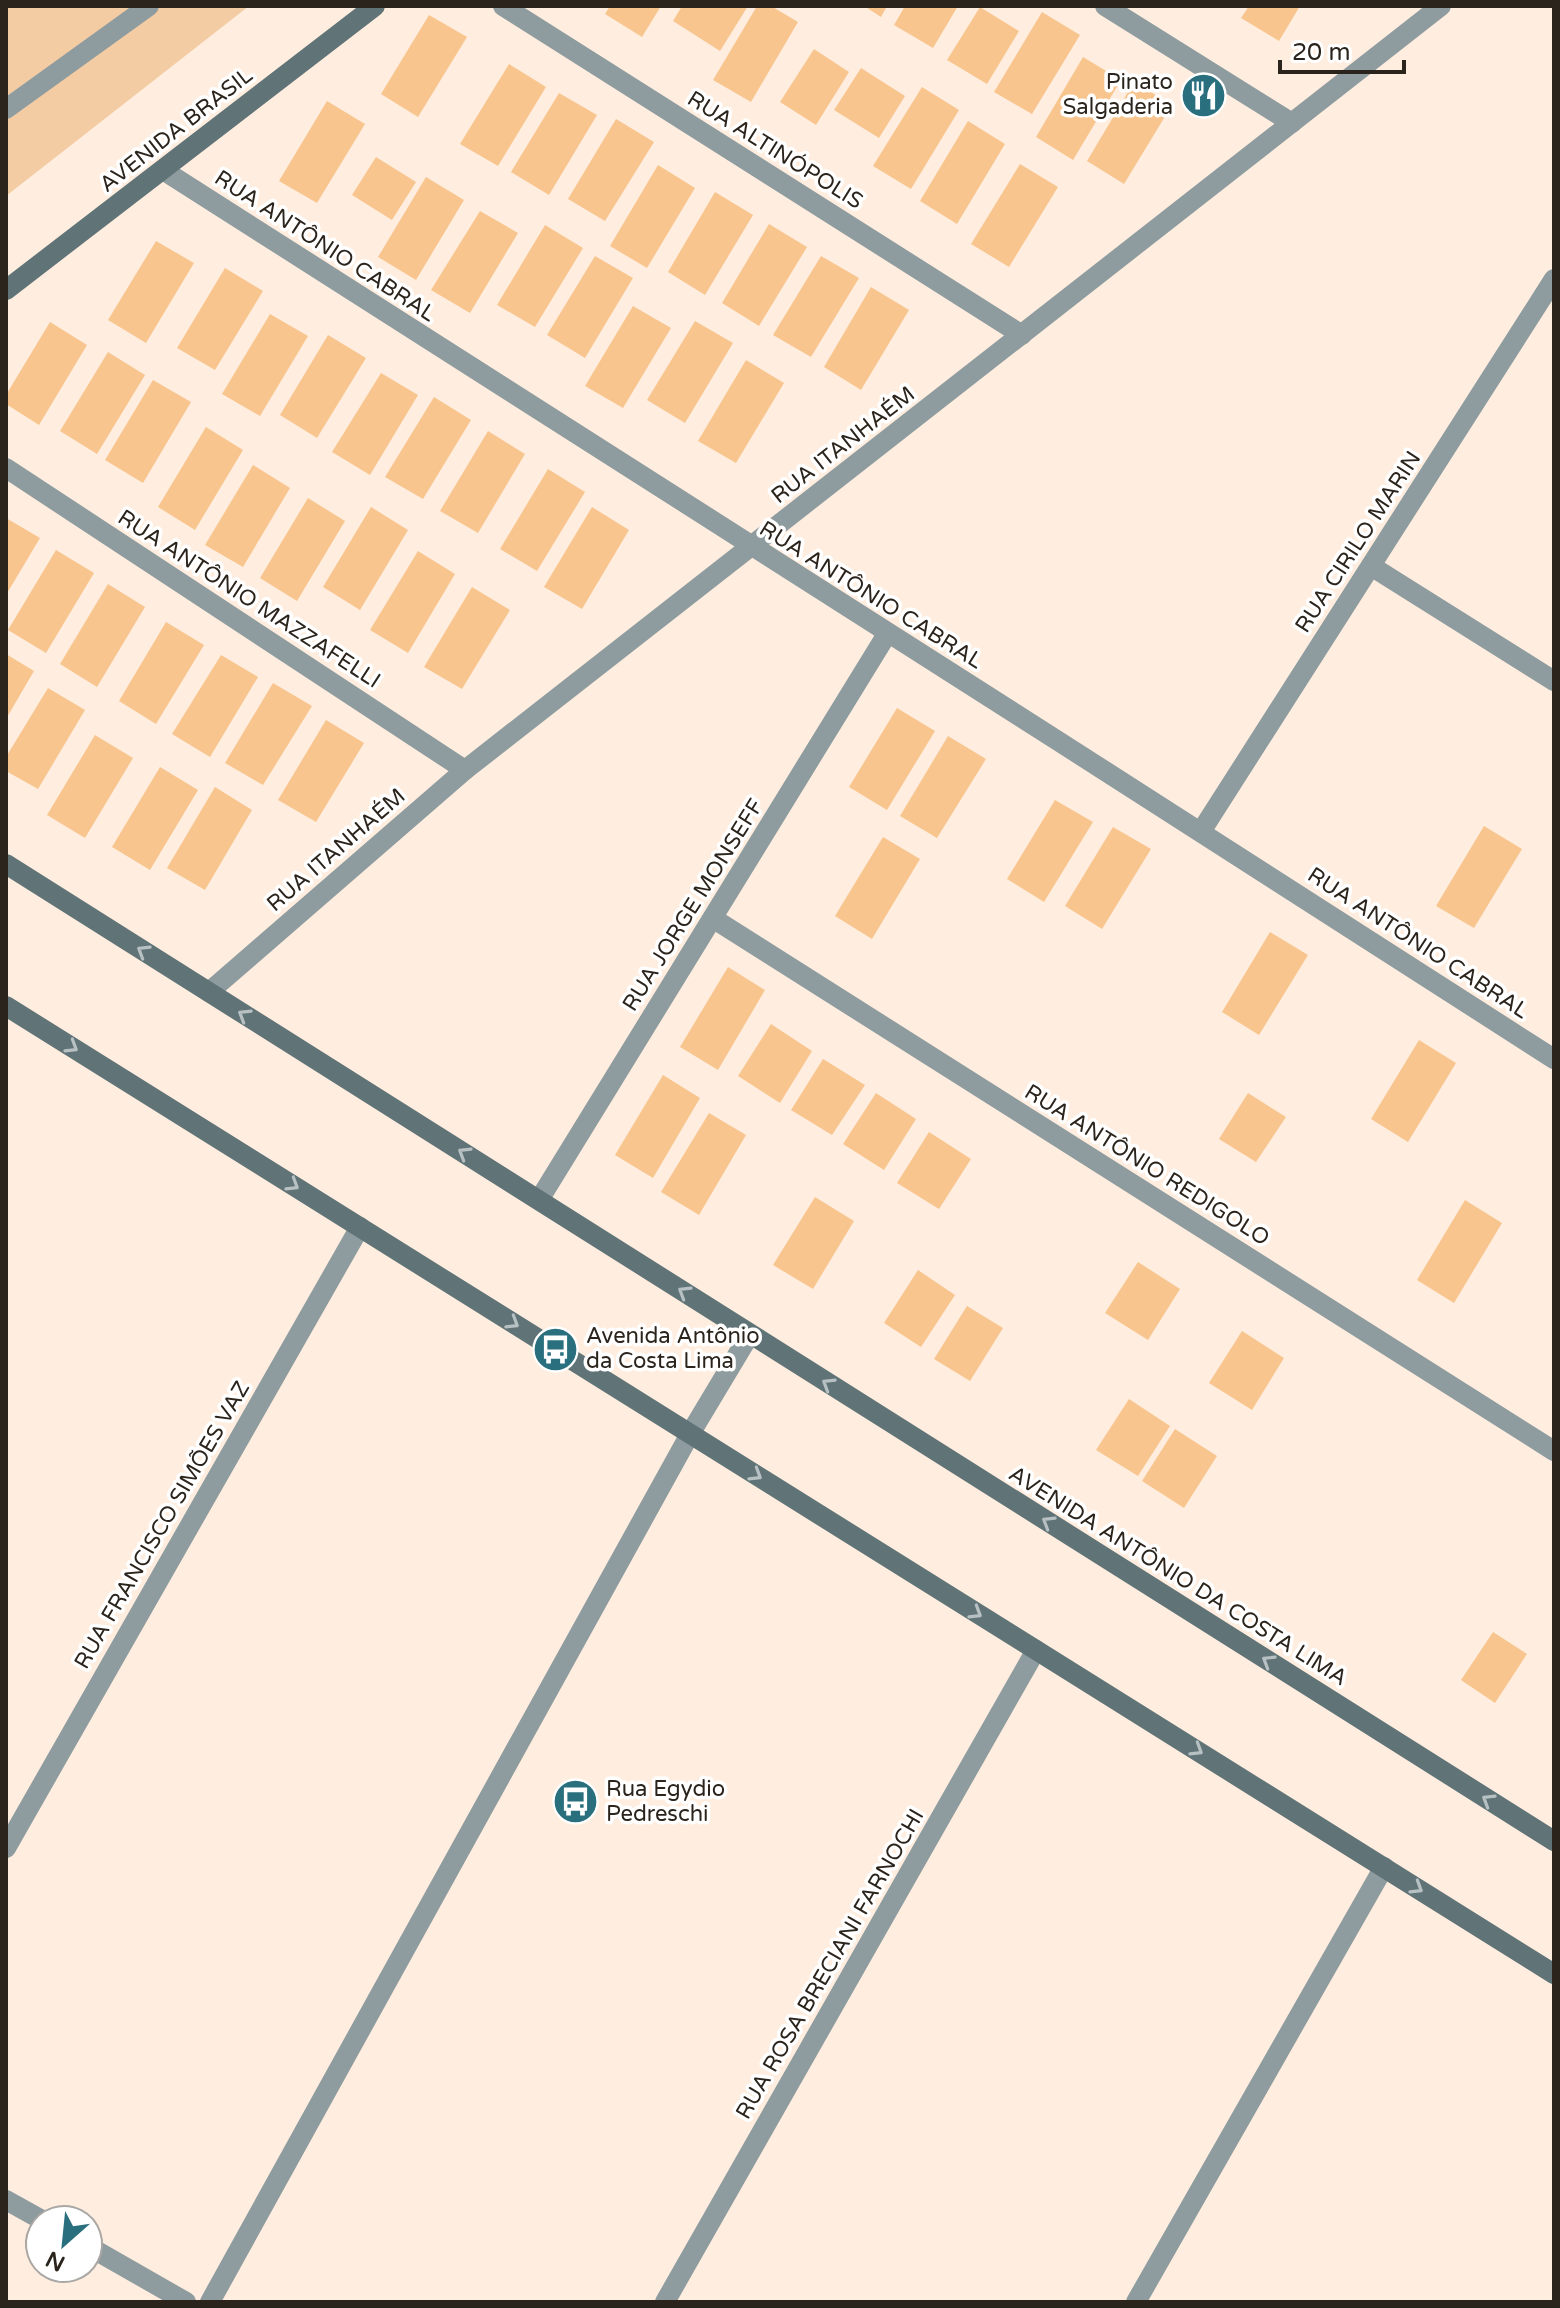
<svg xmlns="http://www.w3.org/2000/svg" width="1560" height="2308" viewBox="0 0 1560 2308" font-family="'Varela Round',sans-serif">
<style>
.green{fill:#f4cca3}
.building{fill:#f9c58f}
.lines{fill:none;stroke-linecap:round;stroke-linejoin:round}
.street{stroke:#8f9c9f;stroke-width:20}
.secondary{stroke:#607377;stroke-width:20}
.oneway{stroke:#b7c0c2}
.labels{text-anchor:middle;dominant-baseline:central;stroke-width:7;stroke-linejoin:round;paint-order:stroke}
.poi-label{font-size:22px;fill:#2b241c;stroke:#fff;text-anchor:start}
.street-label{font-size:22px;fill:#2b241c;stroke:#fff}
</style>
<rect width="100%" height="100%" fill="#ffeedf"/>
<!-- green -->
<path class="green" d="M6 6H249L6 196Z"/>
<!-- building -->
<g class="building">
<path d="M610 6H661L642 37 605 14Z"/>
<path d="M682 6H748L720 51 673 21Z"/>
<path d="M757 6H771L798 22 751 102 713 80Z"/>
<path d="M864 6H887L881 17Z"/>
<path d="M905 6H958L933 48 894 25Z"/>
<path d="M1249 6H1300L1279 41 1241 18Z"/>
<path d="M980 7 1019 31 987 84 947 60Z"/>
<path d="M1042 12 1080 35 1032 114 994 92Z"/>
<path d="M429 15 467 37 418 117 381 94Z"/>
<path d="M814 49 849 72 816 125 780 102Z"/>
<path d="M1083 57 1121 80 1073 160 1036 137Z"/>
<path d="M509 64 546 87 498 166 460 144Z"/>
<path d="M861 68 905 96 879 138 834 110Z"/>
<path d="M1134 82 1172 105 1124 184 1087 161Z"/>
<path d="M922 87 959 110 911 189 873 166Z"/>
<path d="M559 93 597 115 549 195 511 172Z"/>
<path d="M327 101 365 124 317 203 279 181Z"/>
<path d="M616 119 654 142 605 221 568 199Z"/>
<path d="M968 121 1005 144 957 224 920 201Z"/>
<path d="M376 157 416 182 392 220 352 195Z"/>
<path d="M1020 164 1058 187 1009 267 971 244Z"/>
<path d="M658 165 695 188 647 268 610 246Z"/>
<path d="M426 177 464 200 416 280 378 257Z"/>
<path d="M715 192 753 215 705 295 668 272Z"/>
<path d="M480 211 518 233 470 313 431 290Z"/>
<path d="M769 224 807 247 759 326 722 303Z"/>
<path d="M545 225 583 248 535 327 497 305Z"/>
<path d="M156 241 194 263 146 343 108 320Z"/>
<path d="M595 256 633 278 585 358 547 335Z"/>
<path d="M821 256 859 278 811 357 773 335Z"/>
<path d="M225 268 263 291 215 370 177 348Z"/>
<path d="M871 287 909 310 861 390 824 367Z"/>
<path d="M633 306 671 328 623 408 585 386Z"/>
<path d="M270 314 308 336 260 416 222 394Z"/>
<path d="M695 321 733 343 685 423 647 400Z"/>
<path d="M50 322 87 345 39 425 6 404V395Z"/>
<path d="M328 335 366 358 317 438 280 415Z"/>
<path d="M108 352 145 375 97 454 60 431Z"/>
<path d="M746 360 784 383 736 463 698 441Z"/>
<path d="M381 373 418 395 370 475 332 452Z"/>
<path d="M153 380 191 402 143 483 105 460Z"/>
<path d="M434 397 471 420 423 499 385 477Z"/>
<path d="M206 427 243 450 195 530 158 507Z"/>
<path d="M488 431 525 454 478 533 440 511Z"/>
<path d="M253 465 290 488 243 567 205 545Z"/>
<path d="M548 469 585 492 537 571 500 549Z"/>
<path d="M308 498 345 521 297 601 260 578Z"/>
<path d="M371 507 408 530 360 610 323 587Z"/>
<path d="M592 507 629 530 582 609 544 587Z"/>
<path d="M6 518 40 538 6 595Z"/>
<path d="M56 550 94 573 46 653 8 630Z"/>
<path d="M418 551 455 574 408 653 370 630Z"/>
<path d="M108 584 145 607 97 687 60 664Z"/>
<path d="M472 587 510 610 462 689 424 667Z"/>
<path d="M166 622 204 645 156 724 119 701Z"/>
<path d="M6 654 34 671 6 719Z"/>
<path d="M221 655 258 677 210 757 172 734Z"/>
<path d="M273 683 312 706 263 785 225 763Z"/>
<path d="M48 688 85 710 38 789 6 771V757Z"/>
<path d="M897 708 935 731 887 810 849 787Z"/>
<path d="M326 720 364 743 316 822 278 800Z"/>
<path d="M95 735 133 758 85 838 47 815Z"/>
<path d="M948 736 986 759 937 838 900 816Z"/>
<path d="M160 767 198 790 150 870 112 847Z"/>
<path d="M215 787 252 810 205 890 167 868Z"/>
<path d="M1055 800 1093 822 1044 902 1007 879Z"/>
<path d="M1484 826 1522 849 1474 928 1436 906Z"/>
<path d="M1113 827 1151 849 1102 929 1065 906Z"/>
<path d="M883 837 920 859 872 939 835 916Z"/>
<path d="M1270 932 1308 955 1259 1035 1222 1012Z"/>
<path d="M728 967 765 990 718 1070 680 1047Z"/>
<path d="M771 1024 812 1051 780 1103 738 1076Z"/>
<path d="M1419 1040 1456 1063 1408 1142 1371 1119Z"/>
<path d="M823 1059 865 1085 832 1135 791 1110Z"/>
<path d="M663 1075 700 1098 653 1178 615 1155Z"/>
<path d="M876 1093 916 1119 884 1170 843 1144Z"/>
<path d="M1248 1093 1286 1117 1256 1162 1219 1139Z"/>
<path d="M709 1113 746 1135 699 1215 661 1192Z"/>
<path d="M929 1132 971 1159 939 1209 897 1183Z"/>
<path d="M815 1197 854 1221 813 1289 773 1265Z"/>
<path d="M1465 1200 1502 1223 1454 1303 1417 1280Z"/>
<path d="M1138 1262 1180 1289 1148 1340 1105 1313Z"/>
<path d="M918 1270 955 1295 921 1347 884 1323Z"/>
<path d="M967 1306 1003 1328 970 1381 934 1359Z"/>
<path d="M1242 1331 1284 1358 1252 1410 1209 1383Z"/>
<path d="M1129 1399 1170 1426 1138 1476 1096 1450Z"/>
<path d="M1175 1429 1217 1456 1184 1508 1142 1481Z"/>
<path d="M1493 1632 1527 1654 1495 1703 1461 1680Z"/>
</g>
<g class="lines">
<!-- street -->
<g class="street">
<path d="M503 6 1022 335"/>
<path d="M1105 6 1292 123"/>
<path d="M6 109 149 6"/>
<path d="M163 170C626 468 1092 760 1554 1059"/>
<path d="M6 468 465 770"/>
<path d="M1371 566 1554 681"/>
<path d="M1202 830 1554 279"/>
<path d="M714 919 1554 1451"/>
<path d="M209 992 465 770 1441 6"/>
<path d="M539 1200 887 634"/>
<path d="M6 1848 360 1227"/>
<path d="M6 2200 42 2220"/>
<path d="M88 2246 186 2302"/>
<path d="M210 2302 690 1434 750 1334"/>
<path d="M665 2302 1036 1650"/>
<path d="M1136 2302 1384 1867"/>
</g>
<!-- secondary -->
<g class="secondary">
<path d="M6 290 375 6"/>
<path d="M6 864 1554 1841"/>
<path d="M6 1006 1554 1974"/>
</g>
</g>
<!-- one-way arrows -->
<defs><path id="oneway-chevron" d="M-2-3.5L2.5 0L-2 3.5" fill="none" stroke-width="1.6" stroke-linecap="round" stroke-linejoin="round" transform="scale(2)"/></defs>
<g class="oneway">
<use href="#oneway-chevron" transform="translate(143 951) rotate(-148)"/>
<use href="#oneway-chevron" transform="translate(244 1015) rotate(-148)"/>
<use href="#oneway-chevron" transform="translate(72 1047) rotate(32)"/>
<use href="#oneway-chevron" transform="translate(464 1153) rotate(-148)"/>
<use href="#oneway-chevron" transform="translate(293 1185) rotate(32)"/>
<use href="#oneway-chevron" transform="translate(684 1292) rotate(-148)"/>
<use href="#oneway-chevron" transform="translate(513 1323) rotate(32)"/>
<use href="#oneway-chevron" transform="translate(828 1384) rotate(-148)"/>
<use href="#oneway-chevron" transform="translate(756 1475) rotate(32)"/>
<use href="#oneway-chevron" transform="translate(1048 1522) rotate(-148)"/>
<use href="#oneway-chevron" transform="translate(976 1613) rotate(32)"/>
<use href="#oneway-chevron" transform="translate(1268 1661) rotate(-148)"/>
<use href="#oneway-chevron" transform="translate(1197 1750) rotate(32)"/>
<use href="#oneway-chevron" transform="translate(1488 1800) rotate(-148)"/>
<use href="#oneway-chevron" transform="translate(1417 1888) rotate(32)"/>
</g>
<!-- icons -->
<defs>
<symbol id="restaurant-disc" viewBox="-11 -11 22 22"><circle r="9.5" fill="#2a6f7e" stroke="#fff"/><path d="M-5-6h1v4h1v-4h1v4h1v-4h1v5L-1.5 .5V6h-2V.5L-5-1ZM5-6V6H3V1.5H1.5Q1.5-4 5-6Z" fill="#fff"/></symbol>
<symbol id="bus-disc" viewBox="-11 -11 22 22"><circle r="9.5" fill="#2a6f7e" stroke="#fff"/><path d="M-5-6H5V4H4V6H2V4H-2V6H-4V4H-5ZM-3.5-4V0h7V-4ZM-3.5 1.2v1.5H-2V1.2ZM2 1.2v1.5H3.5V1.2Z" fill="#fff"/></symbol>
</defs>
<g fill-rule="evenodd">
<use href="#restaurant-disc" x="1178" y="70" width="51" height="51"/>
<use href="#bus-disc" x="530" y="1324" width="51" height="51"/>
<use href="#bus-disc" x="550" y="1776" width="51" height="51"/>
</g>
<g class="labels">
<!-- poi labels -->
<g class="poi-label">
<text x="1173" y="82" text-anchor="end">Pinato<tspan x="1173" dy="25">Salgaderia</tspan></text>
<text x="586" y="1336">Avenida Antônio<tspan x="586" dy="25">da Costa Lima</tspan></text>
<text x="606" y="1789">Rua Egydio<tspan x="606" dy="25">Pedreschi</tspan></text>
</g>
<!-- street labels -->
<g class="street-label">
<text transform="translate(176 130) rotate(-38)">AVENIDA BRASIL</text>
<text transform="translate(775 150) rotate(32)">RUA ALTINÓPOLIS</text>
<text transform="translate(325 246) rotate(33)">RUA ANTÔNIO CABRAL</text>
<text transform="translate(843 445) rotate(-38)">RUA ITANHAÉM</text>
<text transform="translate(1358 542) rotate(-57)">RUA CIRILO MARIN</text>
<text transform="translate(871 595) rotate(32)">RUA ANTÔNIO CABRAL</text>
<text transform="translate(249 599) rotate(33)">RUA ANTÔNIO MAZZAFELLI</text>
<text transform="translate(336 850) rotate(-41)">RUA ITANHAÉM</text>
<text transform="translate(693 905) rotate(-58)">RUA JORGE MONSEFF</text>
<text transform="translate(1418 943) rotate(33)">RUA ANTÔNIO CABRAL</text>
<text transform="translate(1147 1165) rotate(32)">RUA ANTÔNIO REDIGOLO</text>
<text transform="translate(162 1525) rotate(-60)">RUA FRANCISCO SIMÕES VAZ</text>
<text transform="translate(1178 1576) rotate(32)">AVENIDA ANTÔNIO DA COSTA LIMA</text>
<text transform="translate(830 1964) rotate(-60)">RUA ROSA BRECIANI FARNOCHI</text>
</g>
</g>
<!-- border -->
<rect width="1560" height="2308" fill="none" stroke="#2b241c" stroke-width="16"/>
<!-- north arrow -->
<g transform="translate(64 2244) rotate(207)"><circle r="38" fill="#ffffff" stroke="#aaa7a4" stroke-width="2"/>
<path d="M0-6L14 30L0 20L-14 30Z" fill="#2a6f7e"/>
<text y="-12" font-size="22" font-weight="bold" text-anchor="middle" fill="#2b241c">N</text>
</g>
<!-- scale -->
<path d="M1280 60v12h124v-12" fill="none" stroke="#2b241c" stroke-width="4"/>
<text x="1292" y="60" font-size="24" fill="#2b241c" stroke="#ffffff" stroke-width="6" paint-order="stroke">20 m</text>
</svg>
